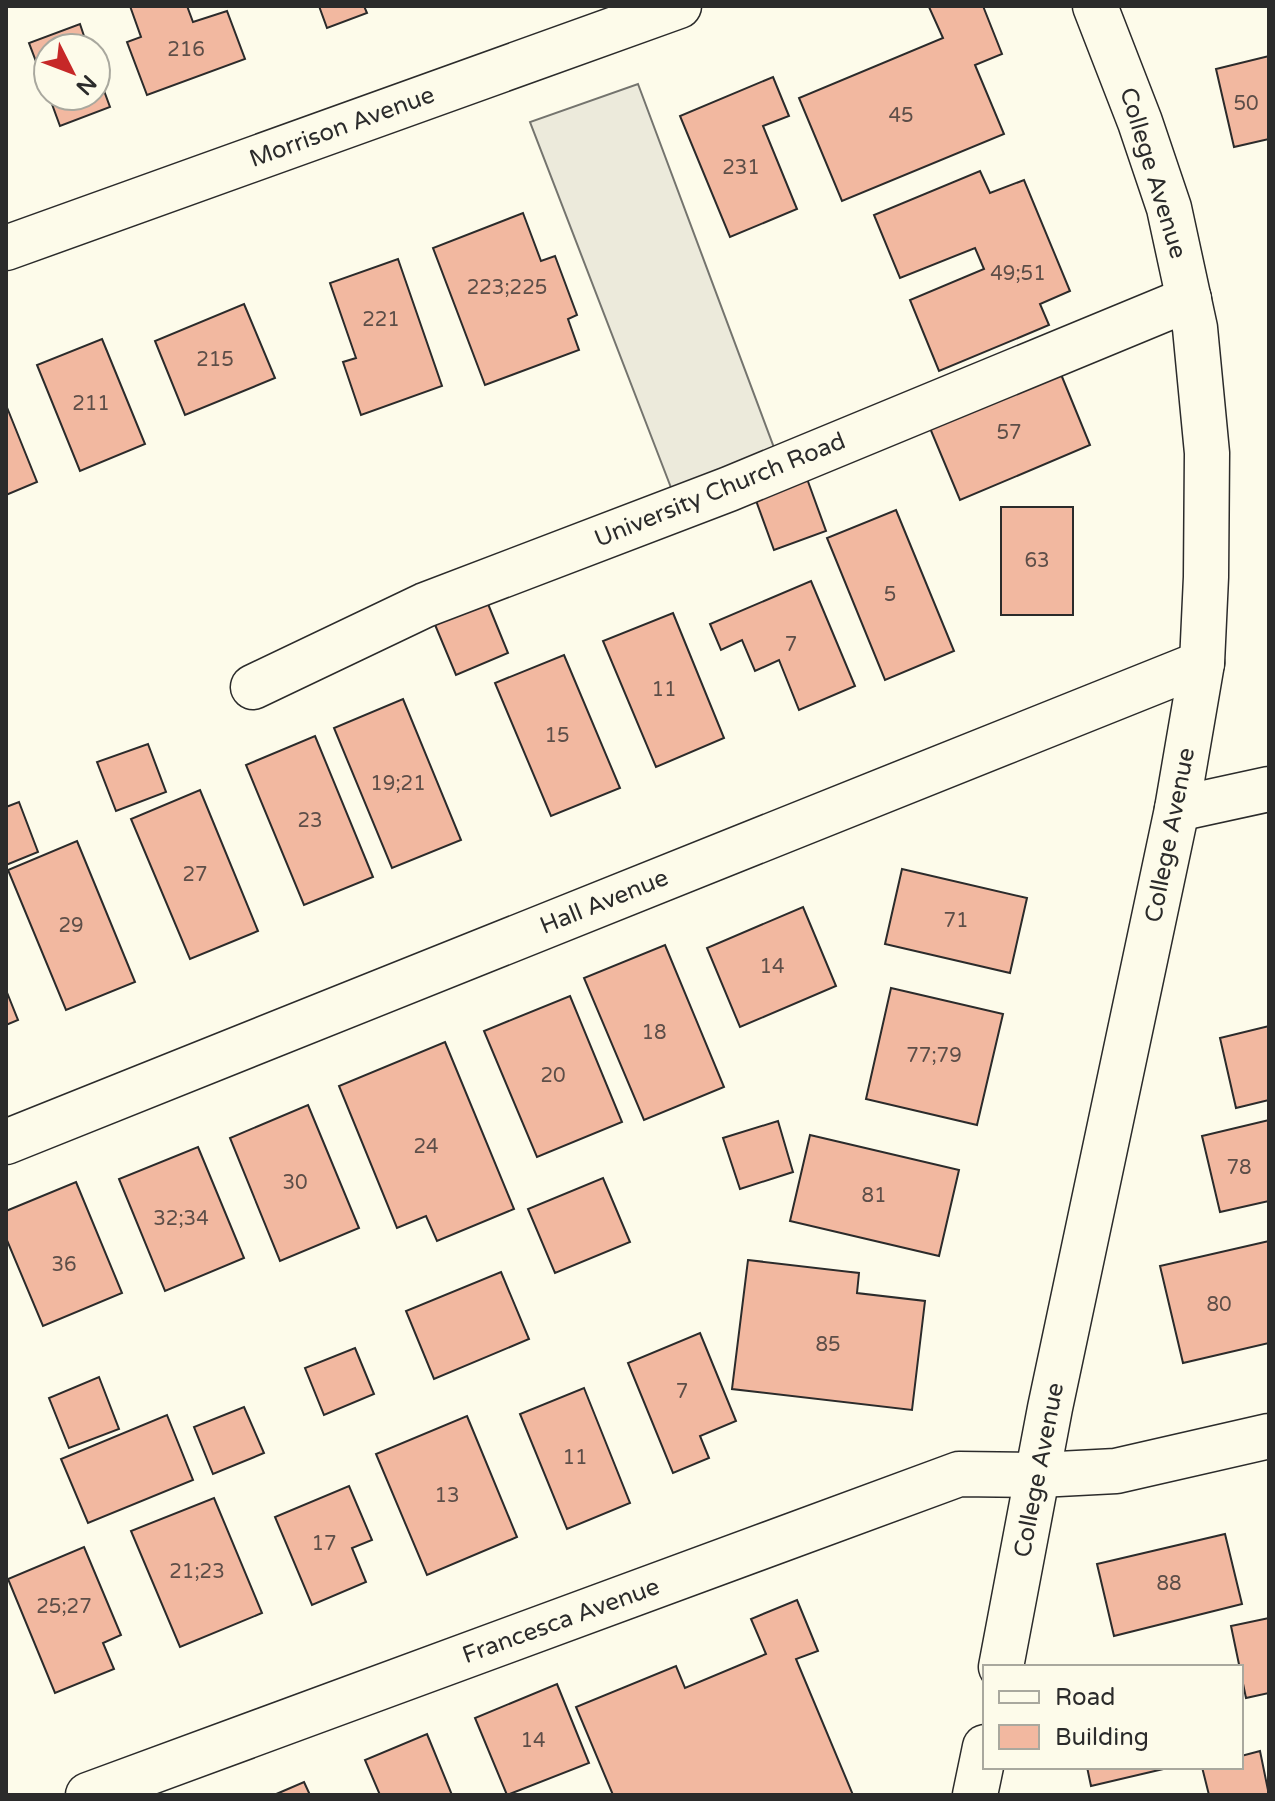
<svg xmlns="http://www.w3.org/2000/svg" width="1275" height="1801" viewBox="0 0 1275 1801" font-family="'Varela Round',sans-serif">
<style>
.parking{fill:#eceadb;stroke:#74746e;stroke-width:2}
.building{fill:#f2b8a0;stroke:#2b2b2b;stroke-width:2}
.lines{fill:none;stroke-linecap:round;stroke-linejoin:round}
.minor-casing{stroke:#2b2b2b;stroke-width:47}
.tertiary-casing{stroke:#2b2b2b;stroke-width:47}
.secondary-casing{stroke:#2b2b2b;stroke-width:47}
.minor{stroke:#fdfbea;stroke-width:44}
.tertiary{stroke:#fdfbea;stroke-width:44}
.secondary{stroke:#fdfbea;stroke-width:44}
.labels{text-anchor:middle;dominant-baseline:central;stroke-width:6;stroke-linejoin:round;paint-order:stroke}
.number-label{font-size:20px;fill:#5d4e48}
.street-label{font-size:24px;fill:#2b2b2b;stroke:#fdfbea}
</style>
<rect width="100%" height="100%" fill="#fdfbea"/>
<!-- parking -->
<path class="parking" d="M638 84 776 453 675 498 530 122Z"/>
<!-- building -->
<g class="building">
<path d="M130 6H187L193 22 227 11 245 59 147 95 127 42 141 37Z"/>
<path d="M319 6H364L367 13 327 28Z"/>
<path d="M983 6 1002 54 975 65 1004 134 842 201 799 98 943 38 929 7Z"/>
<path d="M80 24 88 48H48V93L29 43Z"/>
<path d="M1269 56V139L1234 147 1216 69Z"/>
<path d="M96 69 110 107 60 126 49 96H96Z"/>
<path d="M773 77 789 116 763 126 797 209 730 237 680 116Z"/>
<path d="M980 171 990 193 1024 180 1070 291 1040 304 1049 325 939 371 910 300 984 269 975 248 900 278 874 215Z"/>
<path d="M523 213 541 261 555 256 577 315 568 319 579 350 485 385 433 248Z"/>
<path d="M398 259 442 386 361 415 343 362 356 358 330 283Z"/>
<path d="M244 304 275 378 185 415 155 341Z"/>
<path d="M102 339 145 444 80 471 37 365Z"/>
<path d="M1058 367 1090 445 960 500 927 421Z"/>
<path d="M6 405 37 482 6 495Z"/>
<path d="M806 476 826 531 774 550 754 495Z"/>
<rect x="1001" y="507" width="72" height="108"/>
<path d="M896 510 954 651 885 680 827 538Z"/>
<path d="M811 581 855 686 799 710 779 660 755 671 742 640 721 650 710 624Z"/>
<path d="M486 599 508 653 456 675 433 620Z"/>
<path d="M673 613 724 738 656 767 603 641Z"/>
<path d="M564 655 620 788 551 816 495 683Z"/>
<path d="M403 699 461 840 392 868 334 728Z"/>
<path d="M315 736 373 877 304 905 246 765Z"/>
<path d="M148 744 166 792 116 811 97 762Z"/>
<path d="M200 790 258 931 190 959 131 819Z"/>
<path d="M19 802 38 852 6 865V807Z"/>
<path d="M77 841 135 982 66 1010 8 870Z"/>
<path d="M902 869 1027 898 1010 973 885 944Z"/>
<path d="M803 907 836 986 740 1027 707 948Z"/>
<path d="M665 945 724 1087 644 1120 584 978Z"/>
<path d="M891 988 1003 1014 977 1125 866 1099Z"/>
<path d="M6 990 18 1020 6 1025Z"/>
<path d="M570 996 622 1122 537 1157 484 1031Z"/>
<path d="M1269 1026V1100L1236 1108 1220 1038Z"/>
<path d="M445 1042 514 1209 437 1241 426 1216 397 1228 339 1086Z"/>
<path d="M308 1105 359 1228 280 1261 230 1138Z"/>
<path d="M1269 1120V1201L1220 1212 1202 1136Z"/>
<path d="M778 1121 793 1172 740 1189 723 1138Z"/>
<path d="M810 1135 959 1170 939 1256 790 1221Z"/>
<path d="M198 1147 244 1258 165 1291 119 1179Z"/>
<path d="M603 1178 630 1242 555 1273 528 1209Z"/>
<path d="M76 1182 122 1293 43 1326 6 1238V1211Z"/>
<path d="M1269 1241V1343L1183 1363 1160 1266Z"/>
<path d="M748 1260 859 1273 857 1293 925 1301 912 1410 732 1389Z"/>
<path d="M501 1272 529 1339 434 1379 406 1311Z"/>
<path d="M700 1333 736 1421 700 1436 709 1458 673 1473 628 1363Z"/>
<path d="M355 1348 374 1394 324 1415 305 1368Z"/>
<path d="M99 1377 119 1429 69 1448 49 1398Z"/>
<path d="M584 1388 630 1503 567 1529 520 1414Z"/>
<path d="M244 1407 264 1453 213 1474 194 1427Z"/>
<path d="M167 1415 193 1480 88 1523 61 1459Z"/>
<path d="M467 1416 517 1537 427 1575 376 1454Z"/>
<path d="M349 1486 372 1540 352 1548 366 1582 312 1605 275 1517Z"/>
<path d="M214 1498 262 1613 180 1647 131 1531Z"/>
<path d="M1225 1534 1242 1604 1114 1636 1097 1564Z"/>
<path d="M84 1547 121 1635 103 1643 114 1669 55 1693 8 1579Z"/>
<path d="M797 1600 818 1651 796 1659 853 1795H613L576 1707 676 1666 685 1688 766 1654 751 1619Z"/>
<path d="M1269 1618V1693L1246 1698 1231 1626Z"/>
<path d="M557 1684 589 1763 507 1795 475 1718Z"/>
<path d="M427 1734 452 1795H380L365 1760Z"/>
<path d="M1260 1751 1269 1795H1209L1202 1767H1241V1756Z"/>
<path d="M1087 1767H1172L1091 1786Z"/>
<path d="M304 1782 310 1795H274Z"/>
</g>
<g class="lines">
<defs>
<g id="minor">
<path d="M253 687 425 605 729 489 1189 299"/>
<path d="M1177 809 1269 789"/>
<path d="M6 1142 1202 663"/>
<path d="M88 1795 959 1474 1039 1475 1116 1471 1269 1436"/>
</g>
<path id="tertiary" d="M6 248 679 6"/>
<g id="secondary">
<path d="M1001 1667 1050 1408 1177 809 1202 663 1206 577 1207 453 1195 328 1169 208 1140 122 1095 6"/>
<path d="M975 1795 985 1747"/>
</g>
</defs>
<!-- minor casing -->
<use href="#minor" class="minor-casing"/>
<!-- tertiary casing -->
<use href="#tertiary" class="tertiary-casing"/>
<!-- secondary casing -->
<use href="#secondary" class="secondary-casing"/>
<!-- minor -->
<use href="#minor" class="minor"/>
<!-- tertiary -->
<use href="#tertiary" class="tertiary"/>
<!-- secondary -->
<use href="#secondary" class="secondary"/>
</g>
<g class="labels">
<!-- number labels -->
<g class="number-label">
<text x="186" y="50">216</text>
<text x="1246" y="104">50</text>
<text x="901" y="116">45</text>
<text x="741" y="168">231</text>
<text x="1018" y="274">49;51</text>
<text x="507" y="288">223;225</text>
<text x="381" y="320">221</text>
<text x="215" y="360">215</text>
<text x="91" y="404">211</text>
<text x="1009" y="433">57</text>
<text x="1037" y="561">63</text>
<text x="890" y="595">5</text>
<text x="791" y="645">7</text>
<text x="664" y="690">11</text>
<text x="557" y="736">15</text>
<text x="398" y="784">19;21</text>
<text x="310" y="821">23</text>
<text x="195" y="875">27</text>
<text x="956" y="921">71</text>
<text x="71" y="926">29</text>
<text x="772" y="967">14</text>
<text x="654" y="1033">18</text>
<text x="934" y="1056">77;79</text>
<text x="553" y="1076">20</text>
<text x="426" y="1147">24</text>
<text x="1239" y="1168">78</text>
<text x="295" y="1183">30</text>
<text x="874" y="1196">81</text>
<text x="181" y="1219">32;34</text>
<text x="64" y="1265">36</text>
<text x="1219" y="1305">80</text>
<text x="828" y="1345">85</text>
<text x="682" y="1392">7</text>
<text x="575" y="1458">11</text>
<text x="447" y="1496">13</text>
<text x="324" y="1544">17</text>
<text x="197" y="1572">21;23</text>
<text x="1169" y="1584">88</text>
<text x="64" y="1607">25;27</text>
<text x="533" y="1741">14</text>
</g>
<!-- street labels -->
<g class="street-label">
<text transform="translate(342 127) rotate(-20)">Morrison Avenue</text>
<text transform="translate(1153 173) rotate(73)">College Avenue</text>
<text transform="translate(720 490) rotate(-22)">University Church Road</text>
<text transform="translate(1170 835) rotate(-79)">College Avenue</text>
<text transform="translate(604 902) rotate(-22)">Hall Avenue</text>
<text transform="translate(1039 1470) rotate(-79)">College Avenue</text>
<text transform="translate(561 1621) rotate(-20)">Francesca Avenue</text>
</g>
</g>
<!-- border -->
<rect width="1275" height="1801" fill="none" stroke="#2b2b2b" stroke-width="16"/>
<!-- legend -->
<rect x="983" y="1665" width="260" height="104" fill="#fdfbea" stroke="#a9a89e" stroke-width="2"/>
<rect x="999" y="1691" width="40" height="12" fill="#fdfbea" stroke="#a9a89e" stroke-width="2"/>
<text x="1055" y="1705" font-size="24" fill="#2b2b2b">Road</text>
<rect x="999" y="1725" width="40" height="24" fill="#f2b8a0" stroke="#a9a89e" stroke-width="2"/>
<text x="1055" y="1745" font-size="24" fill="#2b2b2b">Building</text>
<!-- north arrow -->
<g transform="translate(72 72) rotate(132)"><circle r="38" fill="#fdfbea" stroke="#a9a89e" stroke-width="2"/>
<path d="M0-6L14 30L0 20L-14 30Z" fill="#c62828"/>
<text y="-12" font-size="22" font-weight="bold" text-anchor="middle" fill="#2b2b2b">N</text>
</g>
</svg>
